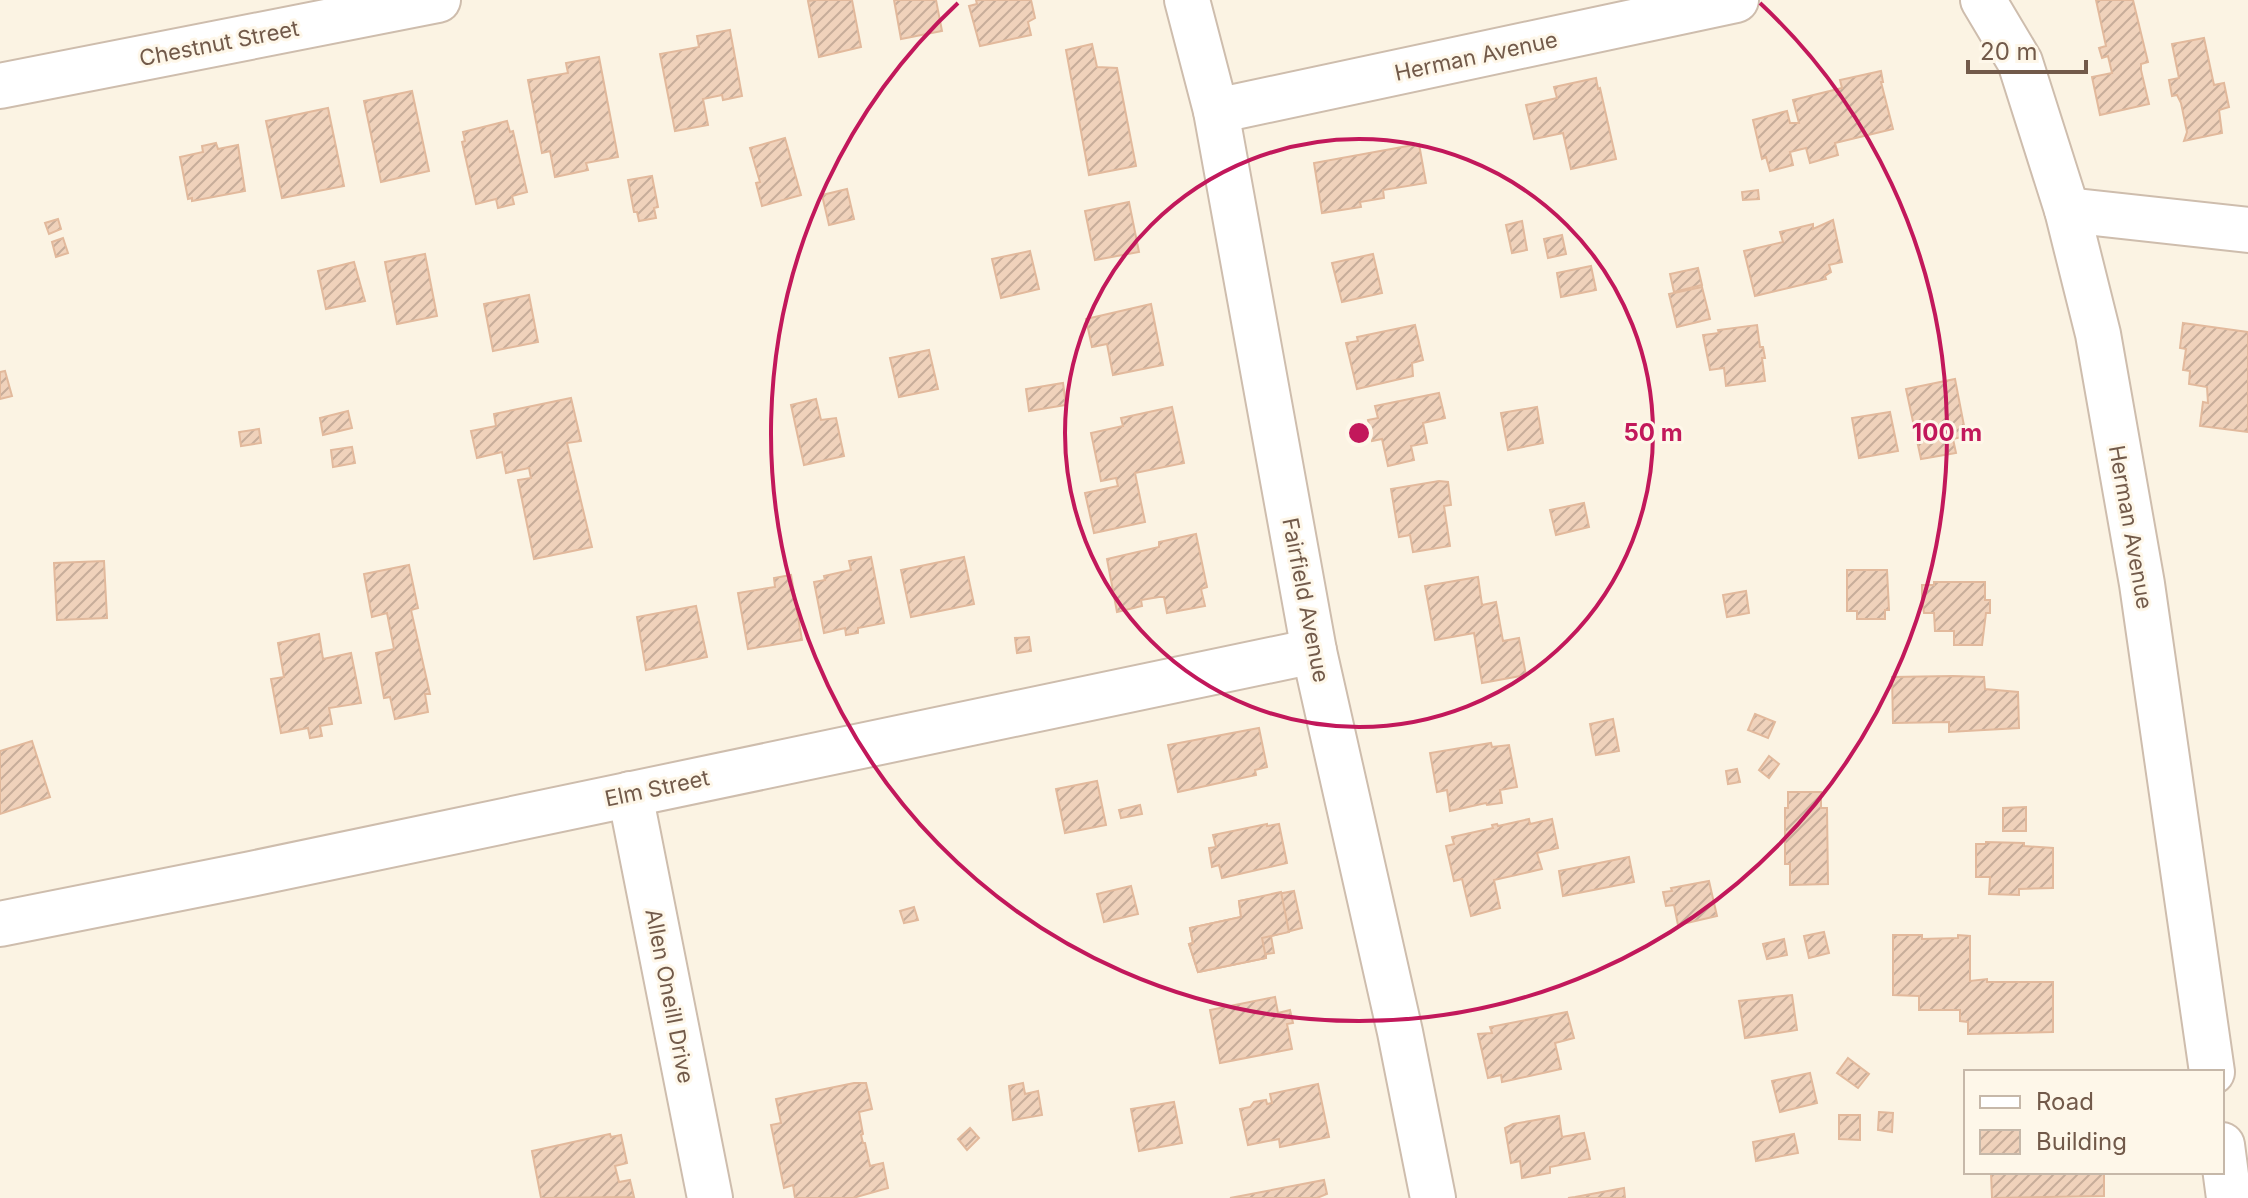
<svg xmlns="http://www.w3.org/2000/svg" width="2248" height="1198" viewBox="0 0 2248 1198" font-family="Inter,sans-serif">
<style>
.building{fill:url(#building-hatch);stroke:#e2b99c;stroke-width:2}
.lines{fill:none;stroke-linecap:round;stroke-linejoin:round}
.minor-casing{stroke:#cebdad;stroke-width:48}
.minor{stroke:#fff;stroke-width:44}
.ring{fill:none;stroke:#c2185b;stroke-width:4}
.labels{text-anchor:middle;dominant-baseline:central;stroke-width:6;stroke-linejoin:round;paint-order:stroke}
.street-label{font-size:22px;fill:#725a4a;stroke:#fef7e9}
.centre{fill:#c2185b;stroke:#fef7e9;stroke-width:4}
.ring-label{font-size:24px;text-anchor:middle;font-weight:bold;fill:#c2185b;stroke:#fef7e9;stroke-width:6;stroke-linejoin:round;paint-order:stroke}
</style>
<defs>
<pattern id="building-hatch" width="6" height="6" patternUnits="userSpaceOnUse" patternTransform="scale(2)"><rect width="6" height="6" fill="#f0d2bb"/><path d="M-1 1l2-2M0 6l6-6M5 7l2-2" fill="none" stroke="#c7ad9a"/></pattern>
</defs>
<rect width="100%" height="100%" fill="#fbf3e3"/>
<!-- building -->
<g class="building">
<path d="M815 0H852L861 47 819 57 808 1Z"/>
<path d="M894 0H936L942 31 901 39Z"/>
<path d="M976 0H1031L1035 18 1028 22 1031 35 980 46 969 6 977 4Z"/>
<path d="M2096 0H2133L2148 62 2141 64V70L2149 104 2100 115 2092 77 2112 73 2108 56 2102 58 2099 48 2106 46Z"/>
<path d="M730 30 742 96 723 100 722 95 703 99 708 125 675 131 660 54 699 47 697 36Z"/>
<path d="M2204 38 2214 85 2224 83 2229 107 2219 110 2222 133 2184 141 2187 132 2181 103 2177 95 2172 96 2169 80 2179 78 2172 44Z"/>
<path d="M1092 44 1097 67 1117 68 1136 166 1089 175 1066 50Z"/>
<path d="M599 57 618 157 586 163 588 170 555 177 550 151 542 153 528 80 568 73 566 63Z"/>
<path d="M1881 71 1883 82H1881L1893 129 1835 143 1838 155 1810 163 1806 148 1790 152 1793 165 1770 171 1766 157 1762 159 1753 120 1787 111 1790 123H1799L1793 100 1842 88 1840 80Z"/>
<path d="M1596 78 1598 89 1600 88 1616 159 1571 169 1563 133 1534 139 1526 105 1557 98 1554 87Z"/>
<path d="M412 91 429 171 381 182 364 101Z"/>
<path d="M328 108 344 186 282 198 266 121Z"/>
<path d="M507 121 510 132 513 131 527 192 512 196 514 204 498 208 496 199 476 204 462 142 465 141 463 132Z"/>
<path d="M785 138 801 195 762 206 756 183 760 182 750 148Z"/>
<path d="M216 143 218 149 238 145 245 191 192 201V198L188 199 180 157 203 152 202 146Z"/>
<path d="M1419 144 1426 183 1383 190 1384 198 1360 202 1361 207 1322 213 1314 163Z"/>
<path d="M652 176 658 207 654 208 656 218 639 221 637 212H634L628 180Z"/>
<path d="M847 189 854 219 829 225 822 195Z"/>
<path d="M1758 190 1759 199 1743 200 1742 192Z"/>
<path d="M1129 202 1139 252 1095 260 1085 211Z"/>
<path d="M58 219 61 229 49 234 45 223Z"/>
<path d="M1833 220 1842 262 1829 265 1831 272 1825 276 1826 279 1755 296 1744 251 1783 242 1780 232 1813 224V229Z"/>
<path d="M1522 221 1527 250 1512 253 1506 225Z"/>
<path d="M1562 235 1566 254 1548 258 1544 239Z"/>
<path d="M63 238 68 253 56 257 52 242Z"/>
<path d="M1030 251 1039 289 1001 298 992 259Z"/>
<path d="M425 254 437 316 397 324 385 262Z"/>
<path d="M1373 254 1382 293 1342 302 1332 263Z"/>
<path d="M354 262 365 301 326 309 318 271Z"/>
<path d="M1591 266 1596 290 1561 297 1557 273Z"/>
<path d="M1698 268 1702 285 1674 292 1670 274Z"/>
<path d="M1702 287 1710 319 1677 327 1669 294Z"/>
<path d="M529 295 538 342 493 351 484 304Z"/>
<path d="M1151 304 1163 365 1113 375 1107 344 1092 347 1086 319Z"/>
<path d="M2183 323 2248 332V432L2200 426 2203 402 2208 403 2207 387 2189 384 2190 371 2183 370 2186 349 2180 348Z"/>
<path d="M1415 325 1423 360 1412 363 1413 376 1357 389 1346 343 1358 341 1357 337Z"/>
<path d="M1757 325 1760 347H1763L1765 358H1762L1765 381 1726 386 1724 368 1710 370 1703 335 1719 333 1718 330Z"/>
<path d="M929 350 938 389 899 397 890 358Z"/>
<path d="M5 371 12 396 0 399V372Z"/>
<path d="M1955 379 1966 436 1953 439 1956 453 1921 459 1906 389Z"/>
<path d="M1063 383 1066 405 1029 411 1026 389Z"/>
<path d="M1439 393 1445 418 1423 423 1427 443 1411 446 1414 460 1388 466 1382 439 1372 441 1368 420 1378 418 1375 406Z"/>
<path d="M571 398 581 441 567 443 592 547 534 559 518 480 531 478 529 468 506 473 502 452 477 458 471 431 496 426 494 414Z"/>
<path d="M816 399 821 420 836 418 844 456 804 465 791 405Z"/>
<path d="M1172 407 1184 463 1135 473 1145 522 1094 533 1085 493 1118 486 1116 478 1101 481 1091 433 1123 426 1121 418Z"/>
<path d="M1537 407 1543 443 1508 450 1501 413Z"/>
<path d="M348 411 352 428 323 435 320 418Z"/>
<path d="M1890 412 1898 451 1859 458 1852 418Z"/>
<path d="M259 429 261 443 241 446 239 432Z"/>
<path d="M352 447 355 463 333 467 331 450Z"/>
<path d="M1439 481 1448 482 1451 505 1444 506 1450 546 1413 552 1410 535 1399 537 1391 489Z"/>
<path d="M1584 503 1589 527 1556 535 1550 510Z"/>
<path d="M1196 534 1207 587 1201 589 1205 606 1167 613 1164 597H1159L1141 600 1142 606 1117 612 1107 559 1159 547V542Z"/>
<path d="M871 557 884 623 858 628V633L846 635 845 628 824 633 814 582 825 580 824 576 851 570 849 561Z"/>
<path d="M964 557 974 604 911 617 901 570Z"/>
<path d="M104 561 107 618 57 620 54 563Z"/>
<path d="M409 565 418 608 411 610 430 694H425L428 712 395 719 390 697 384 698 376 653 394 649 387 613 372 617 364 574Z"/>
<path d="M1847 570H1887L1889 610H1885V619H1857V611H1847Z"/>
<path d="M791 575 802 640 748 649 738 593 775 587 774 578Z"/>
<path d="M1478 577 1482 605 1496 602 1503 641 1519 638 1526 675 1482 683 1474 633 1435 640 1425 586Z"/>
<path d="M1934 582H1985V600H1990V613H1986L1982 645H1954V631H1935L1934 613H1924L1922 600V585H1934Z"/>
<path d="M1746 591 1749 613 1727 617 1723 595Z"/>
<path d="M696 606 707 657 646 670 637 617Z"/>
<path d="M319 634 323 659 351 653 361 703 329 708 332 724 320 726 322 736 310 738 308 728 281 733 271 679 284 677 278 643Z"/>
<path d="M1029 637 1031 651 1017 653 1015 638Z"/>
<path d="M1953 676 1984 677 1985 689 2018 692 2019 728 1949 732V722L1893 723 1892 677Z"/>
<path d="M1755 714 1775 722 1768 738 1748 730Z"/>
<path d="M1613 719 1619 751 1596 755 1590 724Z"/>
<path d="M1259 728 1267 767 1255 770 1256 775 1178 792 1168 745Z"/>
<path d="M32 741 50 797 0 814V751Z"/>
<path d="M1491 743 1492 747 1509 745 1517 787 1500 790 1502 803 1487 805 1486 803 1450 811 1447 790 1437 792 1430 753Z"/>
<path d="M1769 756 1779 764 1769 778 1759 770Z"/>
<path d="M1737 769 1740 782 1728 784 1726 771Z"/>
<path d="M1097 781 1106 825 1065 833 1056 789Z"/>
<path d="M1788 792H1821V808H1827L1828 884 1790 885V864H1785V808H1788Z"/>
<path d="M1140 805 1142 814 1121 818 1119 810Z"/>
<path d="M2026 807V831H2003V808Z"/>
<path d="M1529 819 1530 824 1552 819 1558 848 1537 853 1542 869 1494 880 1500 908 1471 916 1462 879 1454 881 1446 846 1454 844 1452 837 1493 828 1492 825 1497 824 1498 826Z"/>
<path d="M1267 824V826L1279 824 1287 863 1222 878 1219 865 1212 867 1209 848 1216 847 1213 835Z"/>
<path d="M1986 842 2024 843V846L2053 848V888L2019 889V895L1989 894 1990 877H1976V844H1986Z"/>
<path d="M1629 857 1634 882 1563 896 1559 871Z"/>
<path d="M1709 881 1717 916 1678 925 1674 905 1666 906 1663 892 1672 891 1671 888Z"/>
<path d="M1131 886 1138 914 1104 922 1097 894Z"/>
<path d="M1294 891 1302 928 1271 936 1274 953 1266 954V958L1198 972 1189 944 1193 943 1190 928 1241 917 1239 901Z"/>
<path d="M1281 892 1289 932 1262 938 1266 958 1198 972 1189 944 1193 943 1190 928 1241 917 1239 901Z"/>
<path d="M914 907 918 920 904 923 900 911Z"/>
<path d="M1824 932 1829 953 1809 958 1804 936Z"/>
<path d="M1893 935H1922V939L1958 938V935L1970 936V981L1987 979V982H2053V1032L1968 1034V1022L1960 1021V1010H1919V996L1893 995Z"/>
<path d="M1784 939 1787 955 1767 959 1763 944Z"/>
<path d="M1792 995 1797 1030 1745 1038 1739 1001Z"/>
<path d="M1275 997 1278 1013 1290 1010 1293 1023 1287 1024 1292 1049 1220 1063 1210 1010Z"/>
<path d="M1567 1012 1574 1038 1555 1043 1561 1069 1502 1082 1501 1075 1488 1078 1478 1034 1492 1033 1490 1027Z"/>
<path d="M1848 1058 1869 1074 1858 1088 1837 1073Z"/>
<path d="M1810 1073 1817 1103 1780 1112 1772 1081Z"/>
<path d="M854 1083H866L872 1109 859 1112 863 1134 861 1135 863 1143H865L870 1166 883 1163 888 1188 853 1198H795L793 1185 784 1188 771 1125 781 1123 776 1099Z"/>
<path d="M1023 1083 1025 1094 1038 1091 1042 1115 1013 1120 1009 1086Z"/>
<path d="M1318 1084 1329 1137 1280 1147 1279 1139 1248 1145 1240 1109 1250 1107 1254 1102 1266 1100 1267 1104 1272 1103 1270 1094Z"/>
<path d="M1174 1102 1182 1143 1139 1151 1131 1109Z"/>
<path d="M1879 1112 1893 1113 1892 1132 1878 1130Z"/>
<path d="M1839 1115H1860V1140L1839 1139Z"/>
<path d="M1559 1116 1562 1137 1584 1133 1590 1159 1550 1167V1173L1522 1178 1520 1161 1511 1163 1505 1128 1513 1124Z"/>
<path d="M970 1128 979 1138 967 1150 958 1139Z"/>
<path d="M610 1134 611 1137 621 1135 627 1163 615 1166 619 1182 630 1180 634 1197 541 1198 532 1151Z"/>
<path d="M1794 1134 1798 1153 1756 1161 1753 1142Z"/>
<path d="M1991 1172H2104V1196L1992 1198Z"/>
<path d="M1324 1180 1327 1194 1317 1198H1230Z"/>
<path d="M1624 1188 1625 1198H1568L1575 1197Z"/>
</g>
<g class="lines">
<defs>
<g id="minor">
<path d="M1187 0 1216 111 1314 651 1400 1032 1433 1198"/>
<path d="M1983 0 2020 62 2067 210 2098 334 2142 584 2212 1072"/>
<path d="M0 86 438 0"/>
<path d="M1216 111 1736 0"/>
<path d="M2067 210 2248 230"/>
<path d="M630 794 710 1198"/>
<path d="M0 924 251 874 1314 651"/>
<path d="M2222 1145 2229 1198"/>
</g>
</defs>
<!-- minor casing -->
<use href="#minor" class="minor-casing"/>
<!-- minor -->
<use href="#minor" class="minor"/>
</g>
<!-- distance rings -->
<g class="ring">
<circle cx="1359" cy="433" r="294"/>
<path d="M1760 3A588 588 0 1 1 958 3"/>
</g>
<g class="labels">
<!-- street labels -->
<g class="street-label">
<text transform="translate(219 43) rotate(-11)">Chestnut Street</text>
<text transform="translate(1476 56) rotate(-12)">Herman Avenue</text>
<text transform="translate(2131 527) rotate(80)">Herman Avenue</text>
<text transform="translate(1306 600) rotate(79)">Fairfield Avenue</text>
<text transform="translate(657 788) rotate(-12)">Elm Street</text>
<text transform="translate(670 996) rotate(79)">Allen Oneill Drive</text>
</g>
</g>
<circle cx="1359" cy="433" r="12" class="centre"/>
<g class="ring-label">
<text x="1653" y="441">50 m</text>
<text x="1947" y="441">100 m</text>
</g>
<!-- legend -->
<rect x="1964" y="1070" width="260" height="104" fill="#fef7e9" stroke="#c6b8a9" stroke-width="2"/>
<rect x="1980" y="1096" width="40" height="12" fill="#ffffff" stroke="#c6b8a9" stroke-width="2"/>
<text x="2036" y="1110" font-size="24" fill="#725a4a">Road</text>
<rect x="1980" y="1130" width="40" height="24" fill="url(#building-hatch)" stroke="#c6b8a9" stroke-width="2"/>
<text x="2036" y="1150" font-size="24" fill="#725a4a">Building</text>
<!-- scale -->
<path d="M1968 60v12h118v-12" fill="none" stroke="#725a4a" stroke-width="4"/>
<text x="1980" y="60" font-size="24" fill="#725a4a" stroke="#fef7e9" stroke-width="6" paint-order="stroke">20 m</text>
</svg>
